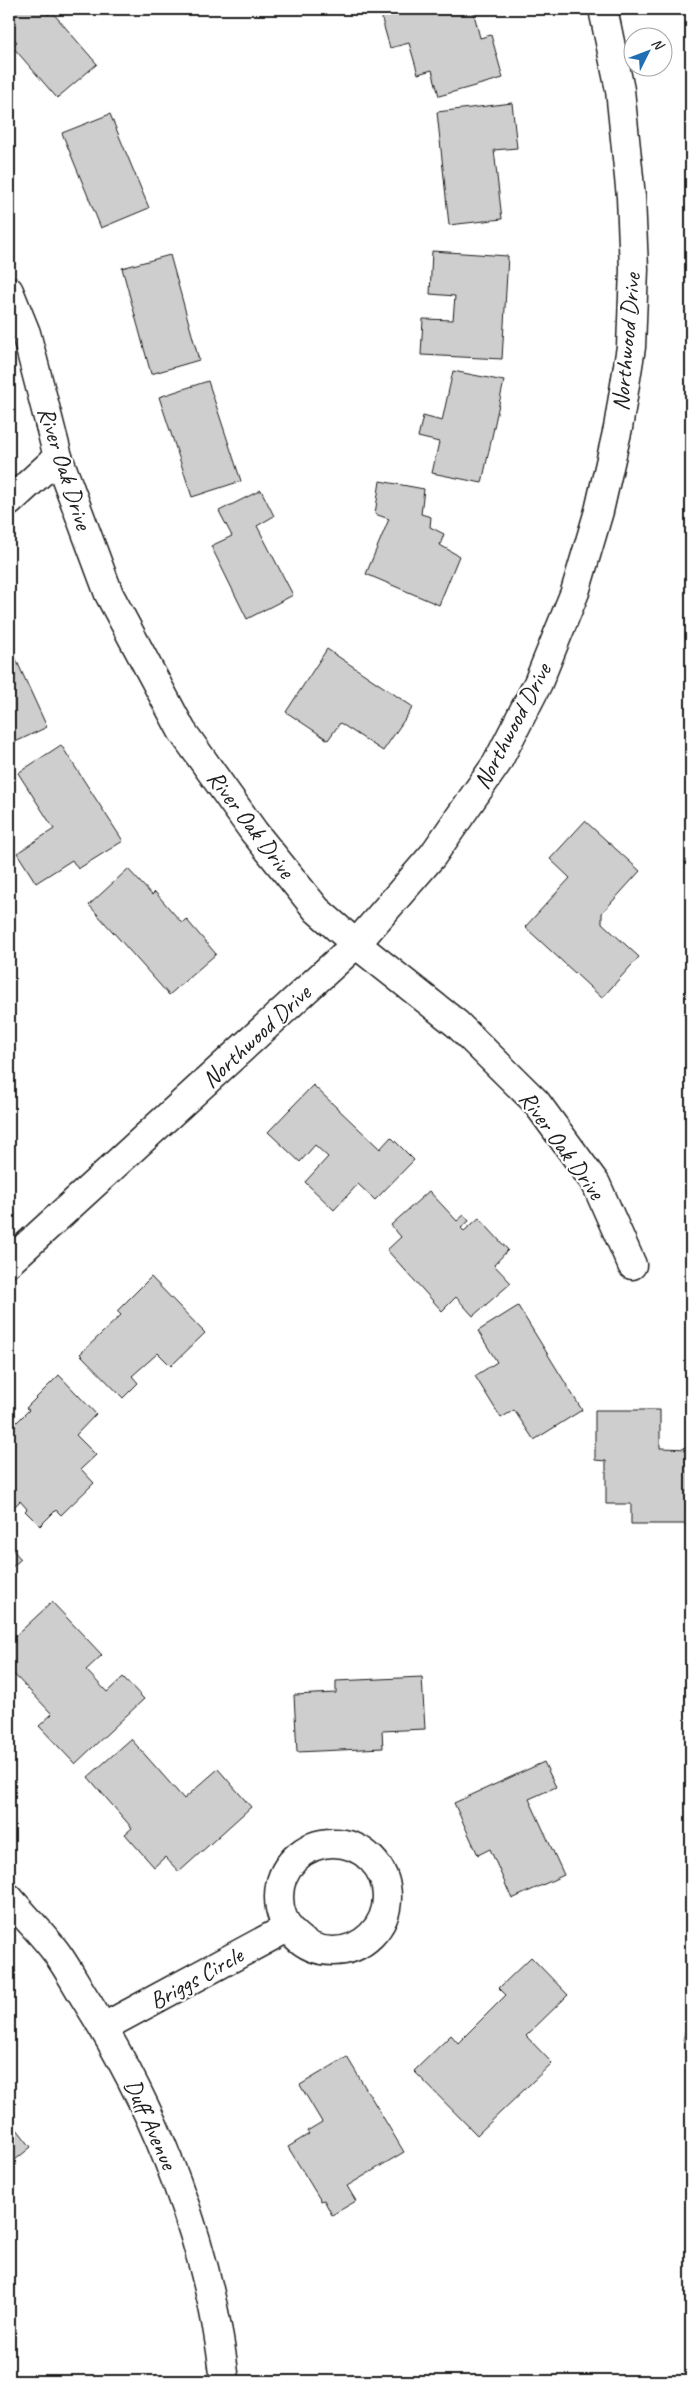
<svg xmlns="http://www.w3.org/2000/svg" width="700" height="2390" viewBox="0 0 700 2390" font-family="Caveat,sans-serif">
<style>
.green{fill:#e2e2e2;stroke:#7f7f7f}
.building{fill:#cecece;stroke:#1c1c1c}
.lines{fill:none;stroke-linecap:round;stroke-linejoin:round}
.street-casing{stroke:#1c1c1c;stroke-width:31}
.secondary-casing{stroke:#1c1c1c;stroke-width:31}
.street{stroke:#fff;stroke-width:28}
.secondary{stroke:#fff;stroke-width:28}
.labels{text-anchor:middle;dominant-baseline:central;stroke-width:4.5;stroke-linejoin:round;paint-order:stroke}
.street-label{font-size:24px;fill:#1c1c1c;stroke:#fff}
</style>
<rect width="100%" height="100%" fill="#fff"/>
<filter id="ink" filterUnits="userSpaceOnUse"><feTurbulence type="fractalNoise" baseFrequency=".02" numOctaves="2"/><feDisplacementMap in="SourceGraphic" scale="10" xChannelSelector="R" yChannelSelector="G"/><feConvolveMatrix kernelMatrix="1 2 1 2 8 2 1 2 1" color-interpolation-filters="sRGB"/></filter>
<g filter="url(#ink)">
<!-- green -->
<path class="green" d="M691 2008V2077L683 2039Z"/>
<!-- building -->
<g class="building">
<path d="M9 9H43L48 15 52 12 97 64 57 98 12 46 17 42 9 33Z"/>
<path d="M379 9H478L473 10 480 38 491 35 503 78 439 96 432 70 418 74 409 43 390 48Z"/>
<path d="M512 103 517 148 494 150 502 219 449 225 437 112Z"/>
<path d="M110 114 149 208 101 228 62 133Z"/>
<path d="M432 251 508 256 502 359 421 355 423 319 453 320 455 296 430 294Z"/>
<path d="M170 255 199 360 151 374 122 268Z"/>
<path d="M453 371 504 381 482 483 432 473 439 442 418 437 423 416 442 421Z"/>
<path d="M208 381 241 481 192 497 159 397Z"/>
<path d="M380 481 424 489 421 514 431 517 430 527 444 534 440 545 459 556 439 605 366 574 389 519 375 514Z"/>
<path d="M261 490 274 516 257 526 293 595 247 619 211 546 232 536 219 511Z"/>
<path d="M9 644 47 727 9 745Z"/>
<path d="M327 649 413 707 383 751 340 723 328 740 286 712Z"/>
<path d="M61 745 123 841 78 869 72 860 36 883 17 853 54 829 18 773Z"/>
<path d="M585 821 640 871 602 913V923L639 957 602 998 525 927 570 878 550 859Z"/>
<path d="M128 869 152 895 155 892 182 923 186 919 216 954 169 995 89 905Z"/>
<path d="M313 1085 380 1149 391 1137 414 1160 375 1200 358 1184 334 1210 305 1182 328 1157 315 1145 300 1162 268 1132Z"/>
<path d="M429 1191 457 1221 464 1215 469 1221 461 1228 464 1231 479 1218 508 1250 494 1265 511 1283 473 1316 456 1297 442 1311 387 1250 401 1237 391 1225Z"/>
<path d="M151 1277 205 1333 171 1366 158 1353 132 1376 138 1383 123 1398 80 1354 121 1315 117 1311Z"/>
<path d="M518 1306 582 1410 534 1440 514 1410 501 1418 475 1376 497 1362 478 1331Z"/>
<path d="M59 1375 96 1414 76 1435 96 1455 81 1469 94 1483 61 1515 56 1510 40 1526 25 1511 27 1509 20 1501 14 1507 9 1501V1430L29 1410 26 1408Z"/>
<path d="M595 1410H660V1448L691 1449V1502H686L687 1524H631V1504H606V1461L595 1460Z"/>
<path d="M9 1546 21 1559 9 1570Z"/>
<path d="M52 1602 102 1655 86 1670 107 1692 123 1677 144 1699 75 1764 39 1726 52 1714 9 1669V1642Z"/>
<path d="M422 1677 425 1729 382 1731 383 1748 297 1752 294 1695 336 1693V1681Z"/>
<path d="M131 1739 184 1799 218 1769 251 1807 179 1872 165 1857 154 1867 125 1834 132 1828 88 1777Z"/>
<path d="M544 1762 556 1787 529 1799 564 1875 512 1899 490 1849 478 1855 454 1803Z"/>
<path d="M531 1957 568 1995 526 2036 552 2063 477 2135 414 2071 451 2035 458 2043 506 1995 499 1988Z"/>
<path d="M347 2057 404 2152 347 2186 356 2201 332 2215 324 2200 321 2201 288 2147 309 2134 307 2131 322 2122 300 2085Z"/>
<path d="M9 2119 31 2147 9 2165Z"/>
</g>
<g class="lines">
<defs>
<g id="street">
<path d="M9 291 26 333 58 457 109 594 182 731 254 832 317 910 356 944 457 1024 536 1102 596 1184 632 1265"/>
<path d="M9 502 58 457"/>
<path d="M9 1262 356 944 433 855 497 763 538 683 575 592 599 511 618 428 631 347 634 269 631 197 620 90 603 9"/>
<circle cx="333" cy="1897" r="54"/>
<path d="M104 2027 287 1928"/>
</g>
<path id="secondary" d="M9 1898C24 1916 42 1933 56 1952 67 1967 76 1984 86 2000 158 2114 210 2247 225 2381"/>
</defs>
<!-- street casing -->
<use href="#street" class="street-casing"/>
<!-- secondary casing -->
<use href="#secondary" class="secondary-casing"/>
<!-- street -->
<use href="#street" class="street"/>
<!-- secondary -->
<use href="#secondary" class="secondary"/>
</g>
</g>
<g class="labels">
<!-- street labels -->
<g class="street-label">
<text transform="translate(626 342) rotate(-85)">Northwood Drive</text>
<text transform="translate(65 468) rotate(72)">River Oak Drive</text>
<text transform="translate(512 726) rotate(-62)">Northwood Drive</text>
<text transform="translate(251 824) rotate(53)">River Oak Drive</text>
<text transform="translate(256 1036) rotate(-43)">Northwood Drive</text>
<text transform="translate(562 1145) rotate(54)">River Oak Drive</text>
<text transform="translate(196 1978) rotate(-29)">Briggs Circle</text>
<text transform="translate(151 2124) rotate(66)">Duff Avenue</text>
</g>
</g>
<!-- margin -->
<rect width="700" height="2390" fill="none" stroke="#fff" stroke-width="30"/>
<rect x="15" y="15" width="670" height="2360" fill="none" stroke="#1c1c1c" stroke-width="2" filter="url(#ink)"/>
<!-- north arrow -->
<g transform="translate(648 52) rotate(48)"><circle r="24" fill="#ffffff" stroke="#a4a4a4"/>
<path d="M0-4L9 19L0 12L-9 19Z" fill="#1f6fb2"/>
<text y="-8" font-size="14" font-weight="bold" text-anchor="middle" fill="#1c1c1c">N</text>
</g>
</svg>
